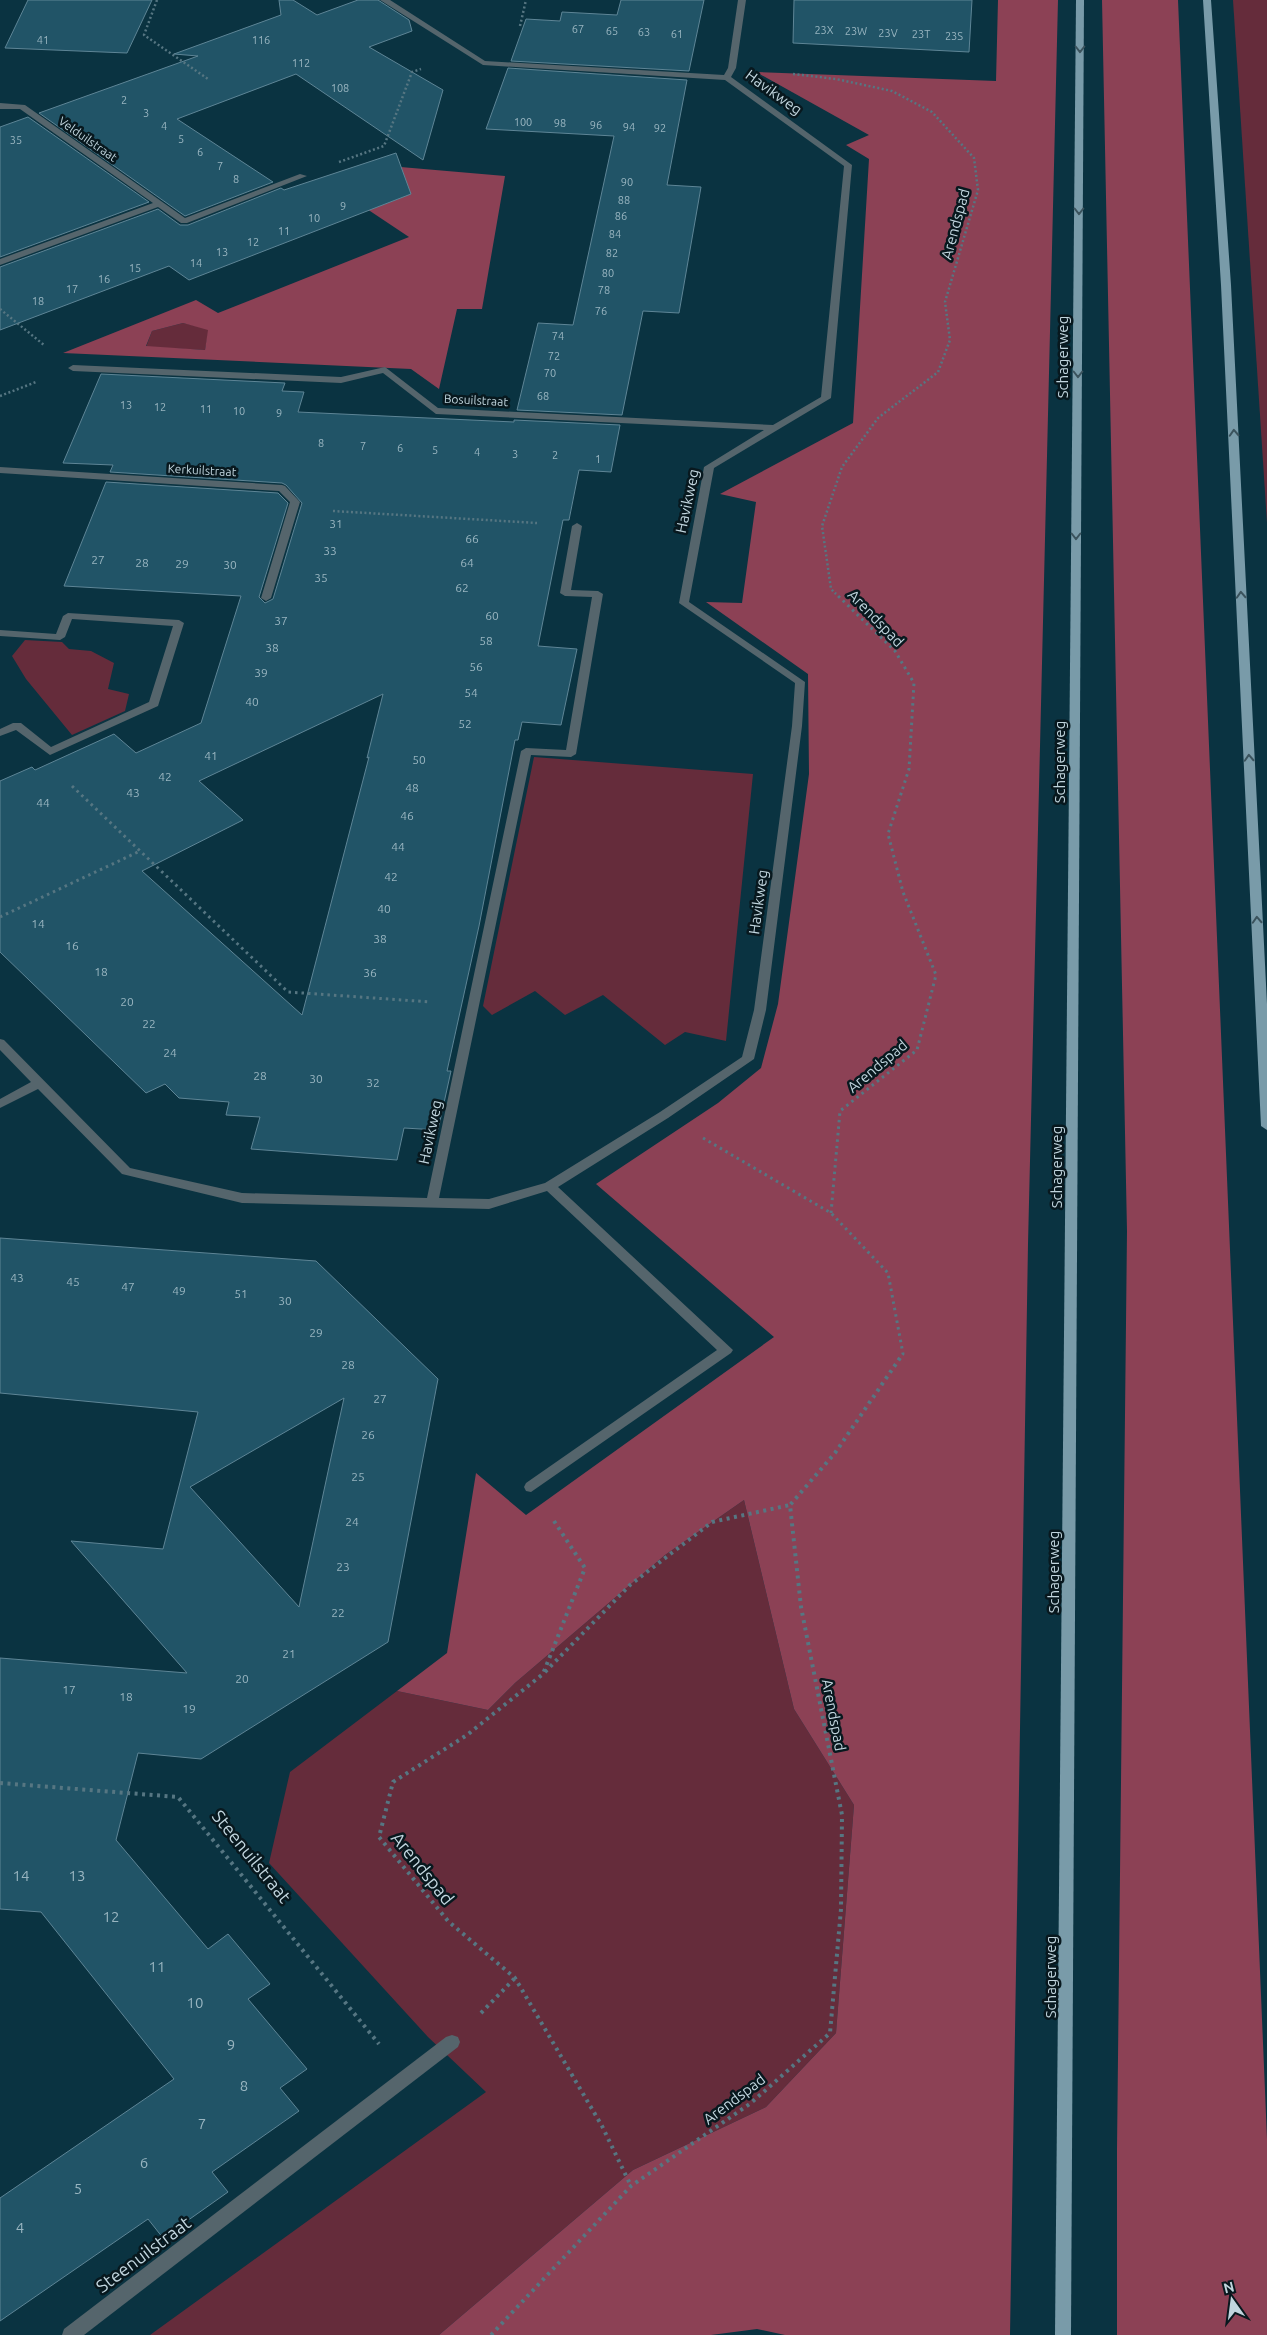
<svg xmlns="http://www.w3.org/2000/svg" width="1267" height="2335" viewBox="0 0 1267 2335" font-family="Ubuntu,sans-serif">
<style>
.green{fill:#652c3b}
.forest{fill:#8c4155;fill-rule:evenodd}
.building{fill:#215467;stroke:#5e8596;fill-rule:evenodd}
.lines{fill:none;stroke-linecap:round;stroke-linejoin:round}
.path-far2{stroke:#567682;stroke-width:2.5;stroke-dasharray:2 2.5;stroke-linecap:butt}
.path-far1{stroke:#567682;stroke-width:3;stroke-dasharray:2.5 4;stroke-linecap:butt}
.path{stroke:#567682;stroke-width:4;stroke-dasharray:3 4.5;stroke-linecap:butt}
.minor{fill:#55656c;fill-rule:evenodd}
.major{fill:#799ba9;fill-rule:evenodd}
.oneway{stroke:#3b535d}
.labels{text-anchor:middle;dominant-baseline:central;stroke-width:5;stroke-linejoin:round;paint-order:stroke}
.far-number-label{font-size:11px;fill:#99b5c0}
.far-street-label{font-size:12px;fill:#c1d5de;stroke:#08181e}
.number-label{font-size:12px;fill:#99b5c0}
.street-label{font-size:15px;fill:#c1d5de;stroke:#08181e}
.near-number-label{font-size:15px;fill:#99b5c0}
.near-street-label{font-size:18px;fill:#c1d5de;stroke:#08181e}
</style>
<rect width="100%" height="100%" fill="#0a3341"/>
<!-- green -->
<g class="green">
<path d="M1233 0H1267V523Z"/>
<path d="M183 323 209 329 205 350 146 347 152 331Z"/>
<path d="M25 640 62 642 69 649 91 651 114 663 108 689 129 694 125 711 72 735 26 679 12 656Z"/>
<path d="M534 757 753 774 726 1041 685 1032 665 1045 603 995 565 1015 535 991 492 1015 483 1006Z"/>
<path d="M744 1500 794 1709 854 1805 836 2033 766 2107 633 2170 439 2335H150L486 2092 428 2037 269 1863 290 1772 397 1691 488 1710 515 1683 665 1555Z"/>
</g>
<!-- forest -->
<g class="forest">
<path d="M998 0H1058L1028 1244 1010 2335H785L757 2329 711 2335H439L633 2170 766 2107 836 2033 854 1805 794 1709 744 1500 665 1555 515 1683 488 1710 397 1691 447 1653 476 1473 526 1515 774 1337 596 1184 718 1103 761 1068 778 1004 809 774 808 674 706 602 742 603 756 502 720 494 853 423 869 159 846 145 869 135 756 72 996 81Z"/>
<path d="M1102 0H1178L1267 2139V2335H1117V2149L1127 1231Z"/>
<path d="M389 166 505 176 482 309H457L439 389 411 369 63 353 196 300 218 313 409 237 334 187ZM183 323 208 330 205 350 146 346 152 331Z"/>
</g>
<!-- building -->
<g class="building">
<path d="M28 0H152L127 53 5 48Z"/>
<path d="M279 0H293L317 15 358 0H378L409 20 412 31 369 47 443 90 423 160 296 74 177 119 273 182 185 216 39 113 198 56 174 54 281 15Z"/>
<path d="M621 0H704L689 71 511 61 526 19 560 21 562 12 617 15Z"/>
<path d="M794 0H972L969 52 793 43Z"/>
<path d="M508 68 687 80 667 185 701 187 679 313 643 311 622 415 517 410 538 323 573 325 614 136 486 129Z"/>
<path d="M28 117 149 202 0 257V127Z"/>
<path d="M396 153 411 194 189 280 169 266 0 330V267L158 209 180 225H188L281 188 284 190Z"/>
<path d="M101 374 285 383 282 391 304 392 298 412 514 422V420L620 425 611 472 579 470 569 520H563L538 646 577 649 561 725 522 722 518 740H515L479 926 447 1071H451L438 1130 404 1128 397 1160 251 1149 260 1117 226 1115 229 1102 179 1098 165 1084 146 1093 0 952V781L32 767 35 770 114 734 136 753 201 723 241 596 64 586 106 482 278 493 288 503 259 597 265 603 273 599 302 503 286 485 282 483 110 472 113 465 63 463ZM383 694 367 758 369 757 302 1015 142 871 243 820 199 781Z"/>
<path d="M0 1238 316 1261 438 1379 388 1642 201 1759 138 1753 116 1840 208 1949 228 1934 270 1984 248 1999 307 2069 280 2088 299 2111 212 2172 228 2192 163 2238 148 2219 0 2321V2198L174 2079 41 1912 0 1909V1658L187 1673 71 1541 163 1549 198 1412 0 1393ZM344 1398 332 1453 299 1607 190 1487Z"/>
</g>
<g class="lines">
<!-- path-far2 -->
<g class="path-far2">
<path d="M157 0 144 35 208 79"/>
<path d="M520 26 526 0"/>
<path d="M793 74 836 79 892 91 932 112 974 158 978 190 945 302 950 340 938 372 878 418 842 467 822 526 831 589 836 594"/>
<path d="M339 162 384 146 412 72 421 69"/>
<path d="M0 309 44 345"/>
<path d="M0 396 36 382"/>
<path d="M333 511 537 523"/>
</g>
<!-- path-far1 -->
<g class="path-far1">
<path d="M72 786 288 992 431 1002"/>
<path d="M0 917 140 851"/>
<path d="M703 1138 831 1213 888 1273 903 1354 901 1356"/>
<path d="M831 1213 840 1111 917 1050 936 975 903 892 888 834 909 769 914 683 895 651 835 593"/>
</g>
<!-- path -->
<g class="path">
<path d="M554 1521 585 1568 543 1674 467 1735 393 1782 379 1837 448 1921 515 1978 602 2126 631 2186"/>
<path d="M545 1672 630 1585 712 1522 790 1505"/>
<path d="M0 1783 178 1797 379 2044"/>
<path d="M481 2013 515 1978"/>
<path d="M491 2335 631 2186 751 2103 830 2033 841 1909 842 1815 801 1607 790 1505 835 1453 902 1355"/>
</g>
<!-- minor -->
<g class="minor">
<path d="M380 0H390L485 61 724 75 728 68 738 0H746L736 68 731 77 852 165 831 398 714 468 689 602 805 682 802 726 766 1010 754 1059 668 1118 558 1187 733 1350 731 1353 531 1492 526 1491 524 1487 526 1483 717 1350 547 1191 489 1209 242 1203 122 1174 38 1089 0 1108V1099L31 1082 0 1050V1039L4 1040 130 1168 242 1193 427 1198 521 751 526 748 566 750 592 597 565 596 560 593 572 526 577 523 582 526 571 590 598 591 603 594 576 754 571 757 531 755 439 1198 489 1199 545 1183 660 1112 742 1057 754 1010 792 726 795 683 679 603 704 467 764 430 436 414 383 373 341 383 73 371 68 368 73 365 341 377 385 367 438 408 773 425 821 397 844 166 725 80 483 65Z"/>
<path d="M0 103 25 105 185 218 300 174 307 176 187 223H181L158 207 0 265V259L153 203 20 109H0Z"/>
<path d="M0 467 282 485 285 486 300 502 271 598 266 601 261 598 290 502 279 491 0 473Z"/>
<path d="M68 613 179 620 184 623 158 706 50 755 16 730 0 736V729L13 723H21L51 747 149 702 173 626 72 619 65 637 60 640 0 636V630L56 634 63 616Z"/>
<path d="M452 2035 458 2037 460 2042 458 2047 84 2335H62L64 2329 446 2037Z"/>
</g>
<!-- major -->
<g class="major">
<path d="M1076 0H1084L1071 2335H1055Z"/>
<path d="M1203 0H1211L1231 285 1267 1004V1130L1261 1126 1221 285Z"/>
</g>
</g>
<!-- one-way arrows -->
<defs><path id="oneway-chevron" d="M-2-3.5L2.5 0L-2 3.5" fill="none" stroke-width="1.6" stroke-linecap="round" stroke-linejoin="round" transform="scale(1.25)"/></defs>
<g class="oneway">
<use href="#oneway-chevron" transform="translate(1080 49) rotate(90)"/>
<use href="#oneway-chevron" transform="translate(1079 211) rotate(90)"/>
<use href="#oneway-chevron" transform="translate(1078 374) rotate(90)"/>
<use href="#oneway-chevron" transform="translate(1234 433) rotate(-93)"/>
<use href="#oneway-chevron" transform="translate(1076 536) rotate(90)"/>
<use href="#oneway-chevron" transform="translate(1241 595) rotate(-93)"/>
<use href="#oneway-chevron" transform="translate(1249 758) rotate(-93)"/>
<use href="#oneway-chevron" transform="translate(1257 920) rotate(-93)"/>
</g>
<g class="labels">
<!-- far-number labels -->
<g class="far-number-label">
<text x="578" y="29">67</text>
<text x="824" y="30">23X</text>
<text x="612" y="31">65</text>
<text x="856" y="31">23W</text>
<text x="644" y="32">63</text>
<text x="888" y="33">23V</text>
<text x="677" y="34">61</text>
<text x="921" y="34">23T</text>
<text x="954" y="36">23S</text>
<text x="43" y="40">41</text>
<text x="261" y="40">116</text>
<text x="301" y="63">112</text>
<text x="340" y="88">108</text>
<text x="124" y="100">2</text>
<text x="146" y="113">3</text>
<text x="523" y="122">100</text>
<text x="560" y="123">98</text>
<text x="596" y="125">96</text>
<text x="164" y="126">4</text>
<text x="629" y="127">94</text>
<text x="660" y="128">92</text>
<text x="181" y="139">5</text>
<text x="16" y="140">35</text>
<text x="200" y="152">6</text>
<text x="220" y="166">7</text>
<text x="236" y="179">8</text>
<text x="627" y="182">90</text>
<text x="624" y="200">88</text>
<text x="343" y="206">9</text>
<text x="621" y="216">86</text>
<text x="314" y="218">10</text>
<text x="284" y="231">11</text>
<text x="615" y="234">84</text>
<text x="253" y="242">12</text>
<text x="222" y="252">13</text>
<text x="612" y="253">82</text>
<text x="196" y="263">14</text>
<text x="135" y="268">15</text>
<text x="608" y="273">80</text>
<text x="104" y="279">16</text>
<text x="72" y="289">17</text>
<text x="604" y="290">78</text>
<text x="38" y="301">18</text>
<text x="601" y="311">76</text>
<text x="558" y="336">74</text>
<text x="554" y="356">72</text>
<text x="550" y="373">70</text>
<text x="543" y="396">68</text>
<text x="126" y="405">13</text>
<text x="160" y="407">12</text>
<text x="206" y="409">11</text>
<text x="239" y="411">10</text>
<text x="279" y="413">9</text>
<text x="321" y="443">8</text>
<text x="363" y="446">7</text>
<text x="400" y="448">6</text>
<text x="435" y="450">5</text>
<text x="477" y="452">4</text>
<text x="515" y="454">3</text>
<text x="555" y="455">2</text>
<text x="598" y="459">1</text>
</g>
<!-- far-street labels -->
<g class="far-street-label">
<text transform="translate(88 139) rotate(35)">Velduilstraat</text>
<text transform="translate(476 400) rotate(3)">Bosuilstraat</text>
<text transform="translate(202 470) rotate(3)">Kerkuilstraat</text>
</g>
<!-- number labels -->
<g class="number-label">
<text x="336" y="523">31</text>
<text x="472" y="538">66</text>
<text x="330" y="550">33</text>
<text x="98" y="559">27</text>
<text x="142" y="562">28</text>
<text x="467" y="562">64</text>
<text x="182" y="563">29</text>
<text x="230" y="564">30</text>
<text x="321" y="577">35</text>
<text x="462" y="587">62</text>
<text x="492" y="615">60</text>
<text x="281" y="620">37</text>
<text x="486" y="640">58</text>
<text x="272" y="647">38</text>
<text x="476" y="666">56</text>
<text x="261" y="672">39</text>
<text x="471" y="692">54</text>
<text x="252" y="701">40</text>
<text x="465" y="723">52</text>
<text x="211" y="755">41</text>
<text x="419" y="759">50</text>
<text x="165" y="776">42</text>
<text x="412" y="787">48</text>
<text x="133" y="792">43</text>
<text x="43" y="802">44</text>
<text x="407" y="815">46</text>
<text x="398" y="846">44</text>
<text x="391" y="876">42</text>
<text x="384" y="908">40</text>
<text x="38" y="923">14</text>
<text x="380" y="938">38</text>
<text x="72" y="945">16</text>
<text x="101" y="971">18</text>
<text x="370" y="972">36</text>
<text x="127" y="1001">20</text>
<text x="149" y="1023">22</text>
<text x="170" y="1052">24</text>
<text x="260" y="1075">28</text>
<text x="316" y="1078">30</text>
<text x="373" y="1082">32</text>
<text x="17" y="1277">43</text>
<text x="73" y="1281">45</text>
<text x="128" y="1286">47</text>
<text x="179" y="1290">49</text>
<text x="241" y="1293">51</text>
<text x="285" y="1300">30</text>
<text x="316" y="1332">29</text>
<text x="348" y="1364">28</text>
<text x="380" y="1398">27</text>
<text x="368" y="1434">26</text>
<text x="358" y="1476">25</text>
<text x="352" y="1521">24</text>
<text x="343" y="1566">23</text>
<text x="338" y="1612">22</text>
<text x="289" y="1653">21</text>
<text x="242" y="1678">20</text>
<text x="69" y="1689">17</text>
<text x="126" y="1696">18</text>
<text x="189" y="1708">19</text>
</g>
<!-- street labels -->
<g class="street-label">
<text transform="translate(774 92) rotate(36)">Havikweg</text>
<text transform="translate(955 224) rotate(-75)">Arendspad</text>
<text transform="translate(1062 357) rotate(-90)">Schagerweg</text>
<text transform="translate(687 501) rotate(-78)">Havikweg</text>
<text transform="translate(876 618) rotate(46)">Arendspad</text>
<text transform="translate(1059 762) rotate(-90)">Schagerweg</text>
<text transform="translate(758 902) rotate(-82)">Havikweg</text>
<text transform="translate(877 1066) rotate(-40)">Arendspad</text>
<text transform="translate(430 1132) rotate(-78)">Havikweg</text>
<text transform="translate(1056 1167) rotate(-90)">Schagerweg</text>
<text transform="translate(1053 1572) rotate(-90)">Schagerweg</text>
<text transform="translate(834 1715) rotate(79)">Arendspad</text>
<text transform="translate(1050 1977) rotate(-90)">Schagerweg</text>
<text transform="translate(734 2099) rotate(-37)">Arendspad</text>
</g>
<!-- near-number labels -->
<g class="near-number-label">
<text x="21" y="1875">14</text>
<text x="77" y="1875">13</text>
<text x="111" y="1916">12</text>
<text x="157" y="1966">11</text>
<text x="195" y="2002">10</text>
<text x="231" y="2044">9</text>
<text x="244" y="2085">8</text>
<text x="202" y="2123">7</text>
<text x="144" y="2162">6</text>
<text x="78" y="2188">5</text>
<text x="20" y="2227">4</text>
</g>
<!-- near-street labels -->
<g class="near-street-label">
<text transform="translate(252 1856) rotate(51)">Steenuilstraat</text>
<text transform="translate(423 1868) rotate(51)">Arendspad</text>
<text transform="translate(143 2254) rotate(-37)">Steenuilstraat</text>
</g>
</g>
<!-- north arrow -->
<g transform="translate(1232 2300) rotate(346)" stroke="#08181e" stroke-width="4" paint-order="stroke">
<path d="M0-4L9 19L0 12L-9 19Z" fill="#c1d5de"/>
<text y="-8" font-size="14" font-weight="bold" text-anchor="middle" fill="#c1d5de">N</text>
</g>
</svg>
